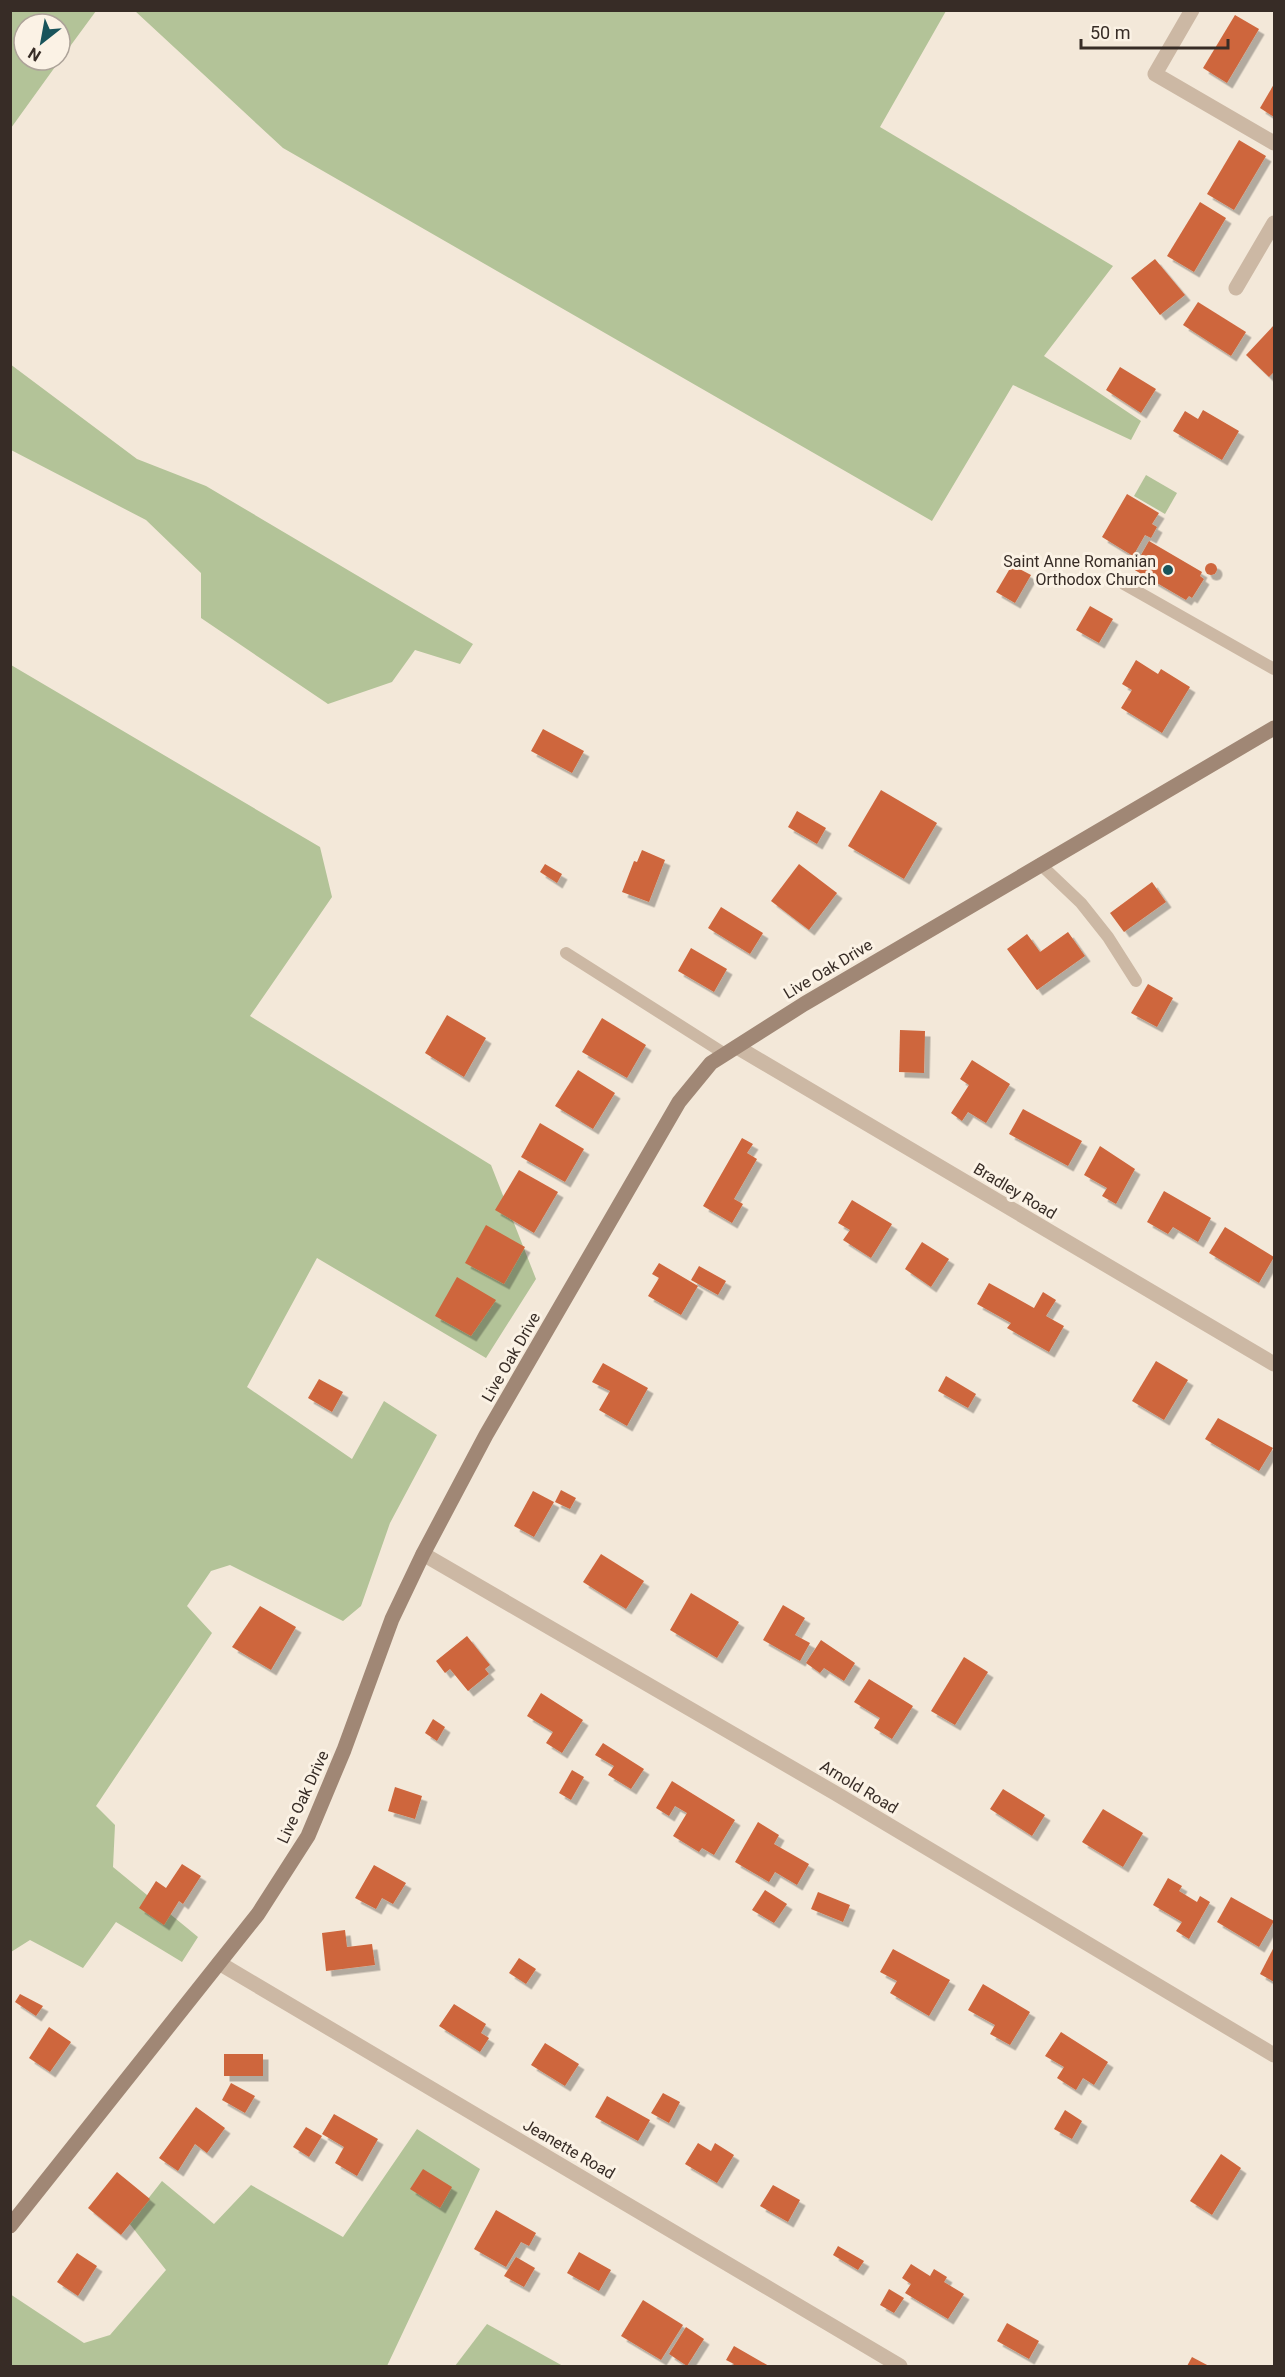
<svg xmlns="http://www.w3.org/2000/svg" width="1285" height="2377" viewBox="0 0 1285 2377" font-family="Roboto,sans-serif">
<style>
.green{fill:#b3c398}
.building{fill:#ce663c;filter:url(#shadow)}
.lines{fill:none;stroke-linecap:round;stroke-linejoin:round}
.service{stroke:#ccb8a4;stroke-width:12}
.minor{stroke:#ccb8a4;stroke-width:15}
.tertiary{stroke:#ccb8a4;stroke-width:15}
.secondary{stroke:#a08775;stroke-width:15}
.poi-dot{fill:#19545b;stroke:#fbf2e5;stroke-width:2}
.labels{text-anchor:middle;dominant-baseline:central;stroke-width:6;stroke-linejoin:round;paint-order:stroke}
.poi-label{font-size:16px;fill:#372c26;stroke:#fbf2e5;text-anchor:end}
.street-label{font-size:16px;fill:#372c26;stroke:#fbf2e5}
</style>
<defs>
<filter id="shadow"><feDropShadow dx="5.5" dy="5.5" stdDeviation="0" flood-color="#0004"/></filter>
</defs>
<rect width="100%" height="100%" fill="#f3e8d9"/>
<!-- green -->
<g class="green">
<path d="M11 10 96 11 60 60V24H24V60H60L11 128Z"/>
<path d="M135 11H946L880 127 1113 266 1044 356 1141 421 1131 440 1013 385 932 521 283 148Z"/>
<path d="M10 364 137 459 206 486 473 644 460 664 415 650 392 682 328 704 201 618V573L146 520 11 450Z"/>
<path d="M1146 475 1177 493 1165 514 1134 496Z"/>
<path d="M11 665 320 847 332 897 250 1016 491 1165 536 1279 486 1358 317 1258 247 1387 352 1459 384 1401 437 1435 390 1523 361 1606 343 1621 230 1565 211 1571 187 1606 212 1633 96 1806 115 1825 113 1867 198 1937 182 1962 116 1922 83 1968 30 1940 11 1952Z"/>
<path d="M417 2129 480 2169 387 2366H11L10 2294 84 2343 110 2335 166 2270 129 2223 162 2181 214 2224 251 2185 343 2237Z"/>
<path d="M487 2324 563 2366H455Z"/>
</g>
<!-- building -->
<g class="building">
<path d="M1235 15 1259 29 1227 83 1203 68Z"/>
<path d="M1274 84V117L1260 108Z"/>
<path d="M1239 140 1266 156 1234 210 1207 194Z"/>
<path d="M1200 202 1226 218 1194 272 1167 256Z"/>
<path d="M1155 259 1185 295 1160 315 1131 278Z"/>
<path d="M1198 302 1246 332 1231 356 1183 325Z"/>
<path d="M1274 325V372L1269 377 1246 355Z"/>
<path d="M1120 367 1156 389 1141 413 1106 390Z"/>
<path d="M1203 410 1239 431 1222 460 1173 431 1185 411 1198 419Z"/>
<path d="M1127 494 1159 513 1152 524 1157 527 1151 538 1145 535 1133 556 1102 537Z"/>
<path d="M1149 541 1202 572 1200 576 1204 579 1192 598 1189 596 1186 600 1133 569Z"/>
<circle cx="1211" cy="569" r="6"/>
<path d="M1012 565 1031 575 1015 603 996 592Z"/>
<path d="M1090 606 1113 619 1099 643 1076 630Z"/>
<path d="M1136 660 1158 674 1161 669 1190 687 1162 733 1121 708 1132 690 1122 684Z"/>
<path d="M543 729 584 751 572 773 531 751Z"/>
<path d="M881 790 937 823 904 879 848 846Z"/>
<path d="M797 811 826 828 817 844 788 827Z"/>
<path d="M642 850 665 860 649 902 622 892 634 861 637 862Z"/>
<path d="M545 864 562 874 557 883 540 872Z"/>
<path d="M799 864 837 893 809 930 771 901Z"/>
<path d="M1152 882 1166 902 1124 932 1110 913Z"/>
<path d="M721 907 763 933 750 954 708 928Z"/>
<path d="M1068 932 1085 956 1037 990 1007 949 1027 934 1040 952Z"/>
<path d="M691 948 727 969 714 992 678 971Z"/>
<path d="M1148 984 1173 998 1157 1027 1131 1013Z"/>
<path d="M447 1015 486 1038 464 1077 425 1053Z"/>
<path d="M602 1018 646 1045 627 1078 582 1052Z"/>
<path d="M900 1030 925 1031 924 1073 899 1072Z"/>
<path d="M972 1060 1010 1084 986 1123 968 1112 962 1121 951 1113 969 1085 960 1079Z"/>
<path d="M578 1070 615 1093 593 1129 555 1106Z"/>
<path d="M1023 1109 1082 1141 1068 1166 1009 1134Z"/>
<path d="M540 1123 584 1149 565 1182 521 1157Z"/>
<path d="M742 1138 753 1144 747 1153 757 1159 734 1199 743 1204 732 1223 703 1206Z"/>
<path d="M1100 1146 1135 1169 1116 1204 1102 1196 1107 1188 1084 1175Z"/>
<path d="M519 1170 558 1192 534 1233 495 1210Z"/>
<path d="M1164 1191 1211 1218 1198 1242 1173 1227 1168 1234 1147 1222Z"/>
<path d="M852 1200 892 1224 871 1258 843 1240 850 1230 838 1223Z"/>
<path d="M486 1225 525 1247 504 1284 465 1263Z"/>
<path d="M1225 1227 1274 1257 1259 1283 1209 1253Z"/>
<path d="M922 1242 949 1259 931 1287 905 1269Z"/>
<path d="M659 1263 698 1286 681 1315 648 1296 659 1278 652 1274Z"/>
<path d="M699 1266 726 1281 718 1295 691 1280Z"/>
<path d="M457 1277 496 1300 471 1336 435 1316Z"/>
<path d="M989 1283 1034 1308 1043 1292 1056 1300 1046 1316 1064 1326 1049 1352 1007 1328 1011 1323 977 1304Z"/>
<path d="M1156 1361 1188 1380 1164 1420 1132 1401Z"/>
<path d="M603 1363 648 1388 627 1426 599 1410 610 1391 592 1382Z"/>
<path d="M946 1376 976 1394 968 1408 938 1391Z"/>
<path d="M319 1379 343 1392 332 1412 308 1398Z"/>
<path d="M1218 1418 1273 1448 1259 1471 1205 1439Z"/>
<path d="M561 1490 576 1498 570 1509 555 1502Z"/>
<path d="M533 1491 554 1502 534 1537 514 1526Z"/>
<path d="M601 1554 644 1581 626 1609 583 1582Z"/>
<path d="M691 1593 739 1622 717 1658 670 1630Z"/>
<path d="M783 1605 805 1618 795 1635 810 1643 800 1661 763 1640Z"/>
<path d="M260 1606 296 1627 271 1670 232 1647Z"/>
<path d="M467 1636 490 1665 485 1669 489 1674 468 1691 450 1669 445 1673 436 1661Z"/>
<path d="M821 1640 855 1663 844 1681 824 1668 820 1673 806 1663Z"/>
<path d="M964 1657 988 1672 955 1725 931 1711Z"/>
<path d="M869 1679 913 1706 892 1739 874 1728 880 1718 854 1702Z"/>
<path d="M541 1693 583 1720 562 1753 546 1743 553 1732 527 1716Z"/>
<path d="M433 1719 445 1727 437 1741 425 1733Z"/>
<path d="M603 1743 644 1769 631 1789 608 1775 614 1766 595 1755Z"/>
<path d="M572 1770 584 1777 571 1800 559 1793Z"/>
<path d="M672 1781 735 1820 714 1855 702 1848 699 1852 673 1836 687 1813 675 1806 669 1816 656 1808Z"/>
<path d="M395 1787 422 1796 415 1819 388 1811Z"/>
<path d="M1003 1789 1045 1815 1032 1836 990 1809Z"/>
<path d="M1103 1809 1143 1833 1123 1867 1082 1842Z"/>
<path d="M758 1822 779 1835 774 1844 809 1864 797 1885 775 1872 769 1882 735 1862Z"/>
<path d="M182 1864 201 1876 183 1904 179 1901 164 1925 139 1908 156 1881 166 1888Z"/>
<path d="M374 1865 406 1883 393 1904 382 1898 376 1909 355 1898Z"/>
<path d="M1168 1878 1182 1886 1179 1891 1197 1902 1200 1896 1210 1902 1189 1939 1176 1931 1182 1922 1153 1905Z"/>
<path d="M765 1890 787 1904 774 1923 752 1910Z"/>
<path d="M818 1892 850 1905 843 1922 811 1909Z"/>
<path d="M1231 1897 1274 1921 1259 1947 1217 1922Z"/>
<path d="M345 1930 347 1947 372 1944 375 1965 326 1971 322 1933Z"/>
<path d="M1274 1947V1982L1260 1974Z"/>
<path d="M893 1949 950 1980 929 2016 890 1993 897 1981 880 1972Z"/>
<path d="M519 1958 536 1969 526 1984 509 1973Z"/>
<path d="M983 1984 1030 2012 1010 2045 990 2034 995 2025 968 2010Z"/>
<path d="M20 1994 43 2006 36 2016 15 2002Z"/>
<path d="M454 2004 486 2024 481 2033 489 2038 480 2052 439 2026Z"/>
<path d="M49 2027 71 2042 50 2072 29 2058Z"/>
<path d="M1061 2032 1108 2062 1094 2085 1083 2078 1076 2090 1057 2078 1064 2067 1045 2056Z"/>
<path d="M545 2043 579 2064 565 2086 531 2065Z"/>
<rect x="224" y="2054" width="39" height="22"/>
<path d="M231 2083 255 2096 245 2113 222 2100Z"/>
<path d="M663 2093 680 2102 669 2123 651 2113Z"/>
<path d="M607 2096 650 2120 638 2141 595 2117Z"/>
<path d="M196 2107 225 2128 207 2153 195 2144 178 2171 159 2158Z"/>
<path d="M1065 2110 1082 2121 1072 2139 1054 2129Z"/>
<path d="M334 2114 378 2139 357 2176 335 2163 344 2147 322 2134Z"/>
<path d="M306 2127 322 2136 309 2157 293 2147Z"/>
<path d="M698 2143 711 2151 715 2143 734 2155 717 2183 685 2164Z"/>
<path d="M1221 2154 1241 2168 1212 2215 1190 2201Z"/>
<path d="M423 2169 452 2187 440 2208 410 2189Z"/>
<path d="M117 2172 150 2199 121 2235 88 2208Z"/>
<path d="M773 2185 800 2200 788 2222 760 2206Z"/>
<path d="M496 2210 536 2233 529 2246 521 2242 506 2267 474 2249Z"/>
<path d="M838 2246 864 2261 858 2270 833 2255Z"/>
<path d="M579 2252 611 2270 599 2291 567 2273Z"/>
<path d="M77 2253 97 2266 78 2296 57 2282Z"/>
<path d="M516 2257 535 2268 524 2287 504 2276Z"/>
<path d="M911 2264 930 2276 934 2269 947 2277 944 2282 964 2294 948 2319 905 2293 911 2284 902 2278Z"/>
<path d="M889 2289 904 2298 894 2313 880 2305Z"/>
<path d="M643 2300 683 2325 661 2360 621 2336Z"/>
<path d="M1007 2323 1039 2341 1029 2359 997 2341Z"/>
<path d="M686 2327 704 2339 687 2366 669 2354Z"/>
<path d="M734 2346 769 2366H732L734 2364 726 2360Z"/>
<path d="M1192 2357 1209 2366H1187Z"/>
</g>
<g class="lines">
<!-- service -->
<g class="service">
<path d="M1124 584 1274 669"/>
<path d="M1040 864 1081 903 1108 937 1136 981"/>
<path d="M566 953 725 1054"/>
</g>
<!-- minor -->
<g class="minor">
<path d="M1192 10 1155 74 1274 143"/>
<path d="M1236 288 1274 223"/>
<path d="M423 1554 835 1793 1274 2055"/>
<path d="M219 1963 900 2366"/>
</g>
<!-- tertiary -->
<path class="tertiary" d="M737 1047 1274 1364"/>
<!-- secondary -->
<path class="secondary" d="M10 2226 258 1914 308 1836 344 1750 392 1619 423 1554 486 1435 679 1102 711 1063 804 1004 1274 728"/>
</g>
<!-- markers -->
<circle class="poi-dot" cx="1168" cy="570" r="6"/>
<g class="labels">
<!-- poi labels -->
<g class="poi-label">
<text x="1156" y="561">Saint Anne Romanian<tspan x="1156" dy="18">Orthodox Church</tspan></text>
</g>
<!-- street labels -->
<g class="street-label">
<text transform="translate(828 969) rotate(-31)">Live Oak Drive</text>
<text transform="translate(1015 1191) rotate(31)">Bradley Road</text>
<text transform="translate(511 1357) rotate(-60)">Live Oak Drive</text>
<text transform="translate(859 1787) rotate(31)">Arnold Road</text>
<text transform="translate(303 1797) rotate(-65)">Live Oak Drive</text>
<text transform="translate(569 2149) rotate(30)">Jeanette Road</text>
</g>
</g>
<!-- border -->
<rect width="1285" height="2377" fill="none" stroke="#372c26" stroke-width="24"/>
<!-- north arrow -->
<g transform="translate(42 42) rotate(211)"><circle r="28" fill="#fbf2e5" stroke="#ada399" stroke-width="1.5"/>
<path d="M0-4.5L10 22L0 15L-10 22Z" fill="#19545b"/>
<text y="-9" font-size="16" font-weight="bold" text-anchor="middle" fill="#372c26">N</text>
</g>
<!-- scale -->
<path d="M1081 39v9h147v-9" fill="none" stroke="#372c26" stroke-width="3"/>
<text x="1090" y="39" font-size="18" fill="#372c26" stroke="#fbf2e5" stroke-width="4.5" paint-order="stroke">50 m</text>
</svg>
